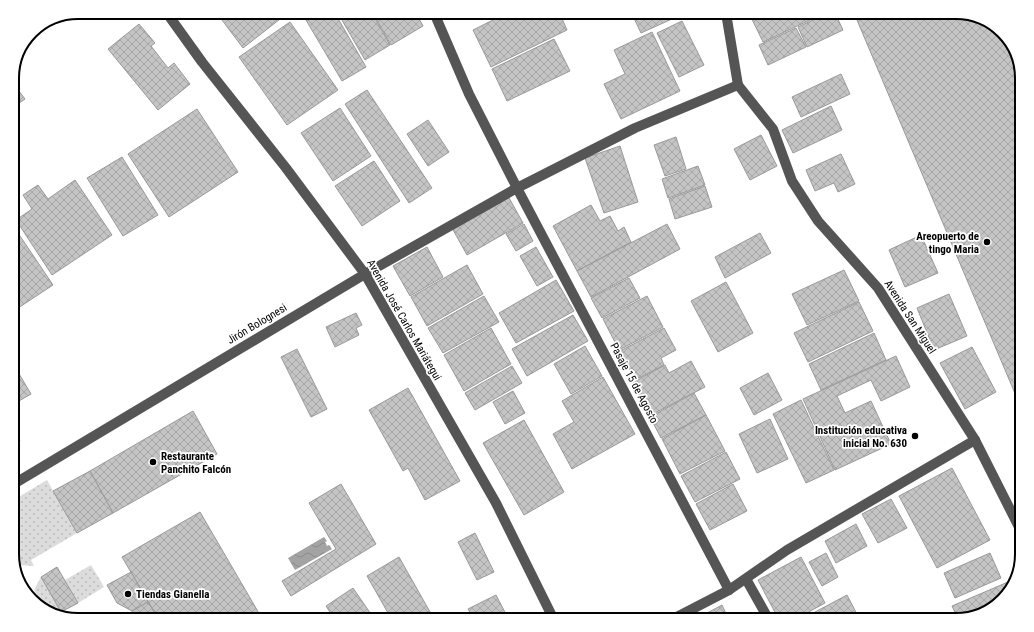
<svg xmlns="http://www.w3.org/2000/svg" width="1034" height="632" viewBox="0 0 1034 632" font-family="'Roboto Condensed',sans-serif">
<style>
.grass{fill:url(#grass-dots)}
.water{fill:url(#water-waves)}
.building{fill:url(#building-cross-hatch);stroke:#999}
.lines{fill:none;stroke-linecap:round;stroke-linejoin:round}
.minor{stroke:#555;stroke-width:10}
.poi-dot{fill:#000;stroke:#fff;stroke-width:1.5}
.labels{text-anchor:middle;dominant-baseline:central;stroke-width:3.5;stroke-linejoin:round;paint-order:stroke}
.poi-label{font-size:11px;font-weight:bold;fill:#000;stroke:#fff;text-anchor:end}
.street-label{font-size:11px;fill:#000;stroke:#fff}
.rim{fill:none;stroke:#000;stroke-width:2}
</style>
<defs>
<pattern id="grass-dots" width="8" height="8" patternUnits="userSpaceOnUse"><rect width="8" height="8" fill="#dcdcdc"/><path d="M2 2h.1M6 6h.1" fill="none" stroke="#bbb" stroke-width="1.8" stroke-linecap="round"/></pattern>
<pattern id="water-waves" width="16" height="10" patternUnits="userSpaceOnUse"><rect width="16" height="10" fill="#a3a3a3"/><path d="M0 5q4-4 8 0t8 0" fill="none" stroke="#8b8b8b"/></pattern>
<pattern id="building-cross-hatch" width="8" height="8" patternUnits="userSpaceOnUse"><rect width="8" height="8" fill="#c4c4c4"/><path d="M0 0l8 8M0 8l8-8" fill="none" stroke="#a7a7a7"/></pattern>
</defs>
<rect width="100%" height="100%" fill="#fff"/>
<!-- grass -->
<g class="grass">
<path d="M47 480 77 533 31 560 34 566 18 565 12 555V501Z"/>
<path d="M91 565 104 587 78 603 65 580Z"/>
<path d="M41 577 61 612 57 614 46 611 34 590Z"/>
</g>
<!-- water -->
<path class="water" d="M324 537 327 541 325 542 327 546 329 545 332 549 295 570 288 558Z"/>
<!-- building -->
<g class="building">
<path d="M956 12 989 21 1013 45 1022 74V410L854 13Z"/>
<path d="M749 13H825L763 42Z"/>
<path d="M828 13H835L843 30 807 47 798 27Z"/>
<path d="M505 14H560L567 30 491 67 473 30Z"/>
<path d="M632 14H683L641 33Z"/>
<path d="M336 15 366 67 342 81 306 20 314 16Z"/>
<path d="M339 15H373L390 45 365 60Z"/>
<path d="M374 15H417L423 26 391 45Z"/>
<path d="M219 16H284L243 48Z"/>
<path d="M682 21 704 65 679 77 657 33Z"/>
<path d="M290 22 338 90 287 125 239 57Z"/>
<path d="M139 24 155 43 151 46 168 68 174 63 190 84 158 110 108 49Z"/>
<path d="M796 28 806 47 768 65 759 45Z"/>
<path d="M652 32 680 91 621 119 604 84 625 74 614 50Z"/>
<path d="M554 39 570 71 507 101 492 69Z"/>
<path d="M841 74 850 94 801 117 792 97Z"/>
<path d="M12 82 25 99 12 108Z"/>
<path d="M367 90 432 188 409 203 345 104Z"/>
<path d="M831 106 842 130 793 153 782 130Z"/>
<path d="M340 108 371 156 333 181 301 133Z"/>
<path d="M197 109 238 172 169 217 128 154Z"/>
<path d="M428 120 449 152 428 166 407 134Z"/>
<path d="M761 135 777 166 750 180 734 149Z"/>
<path d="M676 137 686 169 665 176 654 145Z"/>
<path d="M620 146 638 202 604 213 585 158Z"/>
<path d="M841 154 855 184 838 192 834 183 815 191 806 170Z"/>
<path d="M122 157 158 215 123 236 87 178Z"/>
<path d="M374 161 400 201 362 226 335 186Z"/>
<path d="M698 166 705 185 668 198 662 179Z"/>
<path d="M75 180 112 235 52 275 16 220 32 209 23 195 38 185 48 199Z"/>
<path d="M705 186 712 207 675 219 669 199Z"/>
<path d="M508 196 523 223 467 255 452 228Z"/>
<path d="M591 205 600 221 610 216 618 231 624 227 631 242 577 271 553 226Z"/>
<path d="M524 224 533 241 516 251 506 234Z"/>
<path d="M667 224 680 249 591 297 577 271Z"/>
<path d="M18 233 53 285 12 312V237Z"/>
<path d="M760 233 771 253 725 278 715 257Z"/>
<path d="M921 235 938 273 905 287 889 250Z"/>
<path d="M427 247 443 277 410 296 393 266Z"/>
<path d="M536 247 553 277 537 286 520 256Z"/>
<path d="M467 265 483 294 427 326 411 297Z"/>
<path d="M844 270 859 301 807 325 792 294Z"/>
<path d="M629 278 640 298 602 318 591 298Z"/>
<path d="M556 280 574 311 516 343 499 313Z"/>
<path d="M726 282 753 333 718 352 691 301Z"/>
<path d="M949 294 967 336 934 350 917 308Z"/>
<path d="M484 296 499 322 443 353 428 328Z"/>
<path d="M647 296 663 327 619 350 603 319Z"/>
<path d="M859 302 873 331 808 362 794 333Z"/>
<path d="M356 313 362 325 356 328 359 335 335 347 326 327Z"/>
<path d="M573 315 588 341 527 376 512 349Z"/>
<path d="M491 328 511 364 464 391 444 355Z"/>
<path d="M664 328 676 350 661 358 664 365 635 380 620 351Z"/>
<path d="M874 333 886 360 821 390 809 364Z"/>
<path d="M585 346 602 376 571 394 554 364Z"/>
<path d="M972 347 996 392 965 409 940 363Z"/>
<path d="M297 349 327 409 311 417 281 357Z"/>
<path d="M896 356 910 387 881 401 871 380 837 396 845 413 871 401 891 444 835 470 803 399Z"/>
<path d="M691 361 705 387 649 416 632 383 665 365 669 373Z"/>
<path d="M12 362 31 394 12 405Z"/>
<path d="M512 366 522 383 475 410 465 393Z"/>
<path d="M768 373 782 400 754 415 740 388Z"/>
<path d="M603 377 635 434 572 469 553 434 574 422 562 401Z"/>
<path d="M408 388 460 481 425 500 408 468 403 471 369 410Z"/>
<path d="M513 391 525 413 505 424 493 402Z"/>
<path d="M694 393 706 415 661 438 650 417Z"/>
<path d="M801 400 834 470 806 483 773 414Z"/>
<path d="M193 411 217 454 113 513 90 471Z"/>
<path d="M706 415 725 451 680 474 662 439Z"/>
<path d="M770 419 788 459 757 473 739 434Z"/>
<path d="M524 420 564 492 524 515 483 443Z"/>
<path d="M12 427 20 441 12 446Z"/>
<path d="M726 452 740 479 695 502 681 476Z"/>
<path d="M952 468 990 540 937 568 899 496Z"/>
<path d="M90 471 113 513 77 533 53 491Z"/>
<path d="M341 484 376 544 291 596 282 581 336 549 309 503Z"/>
<path d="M733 484 747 511 710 530 696 504Z"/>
<path d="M891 499 907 528 878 543 862 514Z"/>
<path d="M200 512 260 615 251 620H159L122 557Z"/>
<path d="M856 524 867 546 836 563 825 541Z"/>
<path d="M475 533 494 572 477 580 458 542Z"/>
<path d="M826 553 838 577 822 586 809 562Z"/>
<path d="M990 553 1001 578 955 598 944 573Z"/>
<path d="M399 557 434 619 431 620H392L367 576Z"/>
<path d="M801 557 825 603 794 620H779L758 580Z"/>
<path d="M57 567 78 603 61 612 41 577Z"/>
<path d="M131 572 148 602 132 611 117 603 107 585Z"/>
<path d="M1015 579 1013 587 989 611 958 619 952 606Z"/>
<path d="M353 588 375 620H335L326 606Z"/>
<path d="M496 595 509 620H474L468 609Z"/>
<path d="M847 595 860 620H800Z"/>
<path d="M148 602 159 620H137L132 611Z"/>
<path d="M722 605 729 620H694Z"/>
<path d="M108 614 111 620H98Z"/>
<path d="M130 615 132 620H121Z"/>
</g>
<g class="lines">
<!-- minor -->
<g class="minor">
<path d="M726 13 738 85 773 129 792 181 818 221 878 288 975 440 1022 533"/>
<path d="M435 15 469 94 517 188 729 590"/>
<path d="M169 16 202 62 286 168 365 274 496 503 554 620"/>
<path d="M12 485 365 274 517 188 635 128 738 85"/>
<path d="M746 579 769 620"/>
<path d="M671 620 729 590 787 550 975 440"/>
</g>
</g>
<!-- markers -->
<g class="poi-dot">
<circle cx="987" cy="242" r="4"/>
<circle cx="915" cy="436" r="4"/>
<circle cx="153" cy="462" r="4"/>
<circle cx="128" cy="594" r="4"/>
</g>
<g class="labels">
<!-- poi labels -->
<g class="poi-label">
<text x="979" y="236">Areopuerto de<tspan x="979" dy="13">tingo Maria</tspan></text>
<text x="907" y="430">Institución educativa<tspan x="907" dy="13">inicial No. 630</tspan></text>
<text x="161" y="456" text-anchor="start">Restaurante<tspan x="161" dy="13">Panchito Falcón</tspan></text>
<text x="136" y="594" text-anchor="start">Tiendas Gianella</text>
</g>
<!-- street labels -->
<g class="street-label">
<text transform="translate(910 317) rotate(57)">Avenida San Miguel</text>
<text transform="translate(404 320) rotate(60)">Avenida José Carlos Mariátegui</text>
<text transform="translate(257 324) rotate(-31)">Jirón Bolognesi</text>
<text transform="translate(634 383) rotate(62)">Pasaje 15 de Agosto</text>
</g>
</g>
<!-- crop -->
<path d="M0 0H1034V632H0ZM78 19H956A59 59 0 0 1 1015 78V554A59 59 0 0 1 956 613H78A59 59 0 0 1 19 554V78A59 59 0 0 1 78 19Z" fill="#fff" fill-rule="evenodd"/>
<path class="rim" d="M78 19H956A59 59 0 0 1 1015 78V554A59 59 0 0 1 956 613H78A59 59 0 0 1 19 554V78A59 59 0 0 1 78 19Z"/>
</svg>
